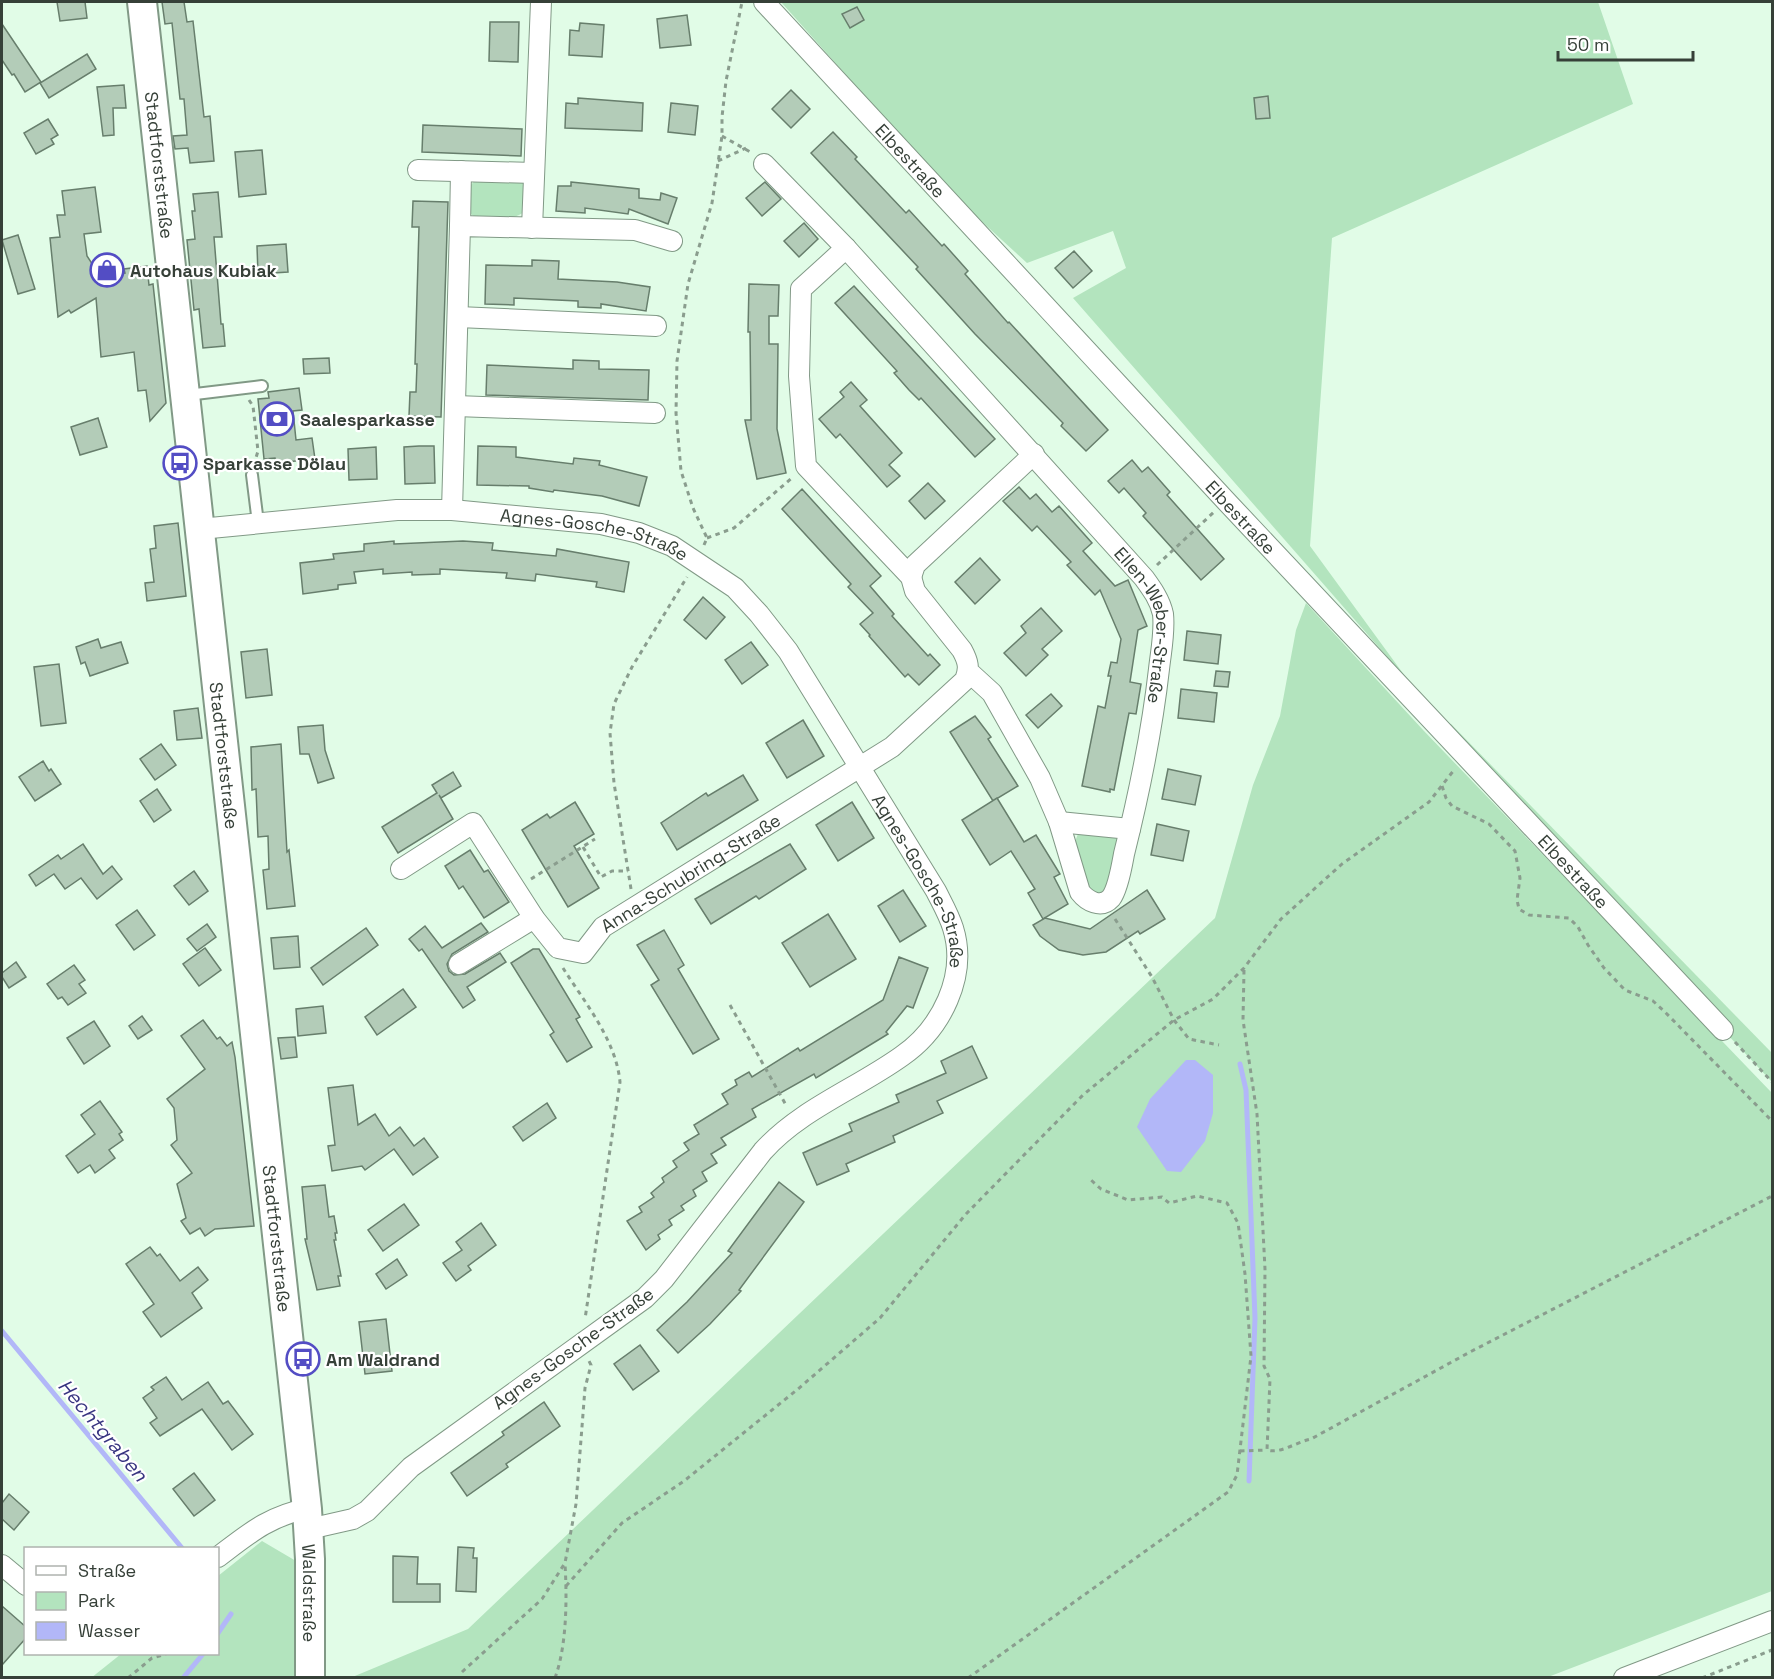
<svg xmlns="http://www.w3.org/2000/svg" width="1774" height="1679" viewBox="0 0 1774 1679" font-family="'Space Grotesk',sans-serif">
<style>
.green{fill:#b3e4be}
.water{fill:#b2b7f8}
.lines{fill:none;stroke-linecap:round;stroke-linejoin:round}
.stream{stroke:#b2b7f8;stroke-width:5}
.building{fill:#b3ccb8;stroke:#677e6c;stroke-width:1.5}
.service-casing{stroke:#819986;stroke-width:14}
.minor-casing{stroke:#819986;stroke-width:22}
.secondary-casing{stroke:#819986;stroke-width:32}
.path{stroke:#8a9d8e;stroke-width:3;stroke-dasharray:4.5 4.5;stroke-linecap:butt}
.service{stroke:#fff;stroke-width:10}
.minor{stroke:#fff;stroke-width:20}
.secondary{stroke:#fff;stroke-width:28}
.labels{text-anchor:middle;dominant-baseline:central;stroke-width:4.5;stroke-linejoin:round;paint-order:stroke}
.street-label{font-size:18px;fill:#364038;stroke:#fff}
.poi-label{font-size:18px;font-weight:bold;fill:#364038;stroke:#fff;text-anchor:start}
.water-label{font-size:20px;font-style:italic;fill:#383580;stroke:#fff}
</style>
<rect width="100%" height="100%" fill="#e1fce7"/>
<!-- green -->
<g class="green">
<path d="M781 2H1598L1633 104 1332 238 1310 546 1410 683 1073 298 1126 268 1113 231 1027 263 954 196Z"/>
<path d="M480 177 525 181 527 209C515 223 491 217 474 216L469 213C468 196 464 187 480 177Z"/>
<path d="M1306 603 1424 731 1772 1093V1591L1548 1677 350 1678 468 1629 1215 918 1253 785 1280 716 1296 630Z"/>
<path d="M1451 724 1772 1053V1082L1441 729Z"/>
<path d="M1090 831 1116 837 1120 847 1108 885 1102 894 1095 895 1088 891 1074 844 1078 834Z"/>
<path d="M262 1541 296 1561 297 1677 91 1678 121 1654H218V1576Z"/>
</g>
<!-- water -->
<path class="water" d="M1186 1060H1195L1213 1075V1113L1205 1141 1181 1172 1167 1171 1137 1127 1150 1099Z"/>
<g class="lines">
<!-- stream -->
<g class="stream">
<path d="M1240 1064 1246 1090 1255 1318 1249 1481"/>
<path d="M2 1331 182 1548"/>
<path d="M218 1633 231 1614"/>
<path d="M183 1678 203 1654"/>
</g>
</g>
<!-- building -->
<g class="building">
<path d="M57 2H85L87 18 60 21Z"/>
<path d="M162 2H184L187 22 193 21 204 117 210 116 214 161 190 163 188 148 175 149 173 136 187 135 184 99H180L172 23 165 24Z"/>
<path d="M857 7 864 20 850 28 842 14Z"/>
<path d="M687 15 691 45 660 48 657 19Z"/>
<path d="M490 22H519L518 62 489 61Z"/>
<path d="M580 23 604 25 602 57 569 55 570 30 579 31Z"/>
<path d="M2 24 41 82 25 92 14 74 12 75 2 60Z"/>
<path d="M87 54 96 69 49 98 40 83Z"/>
<path d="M124 85 126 108H113L114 135 103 136 97 87Z"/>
<path d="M791 90 810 109 791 128 772 109Z"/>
<path d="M1268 96 1270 118 1256 119 1254 98Z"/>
<path d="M578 98 643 103 642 131 565 128 566 103 578 104Z"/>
<path d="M671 103 698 106 695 135 668 132Z"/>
<path d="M48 119 58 135 51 139 54 144 36 154 24 133Z"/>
<path d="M423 125 522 129 521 156 422 152Z"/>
<path d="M833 132 857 157 855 159 906 213 909 210 942 246 944 244 968 271 965 274 1008 323 1009 322 1108 430 1086 451 1061 426 1063 423 975 334 916 269 918 267 811 153Z"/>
<path d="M262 150 266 194 239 197 235 152Z"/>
<path d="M571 182 639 189V198L660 200 661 193 677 198 668 224 629 209 628 214 585 208V213L556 211 558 186H571Z"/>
<path d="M765 182 781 199 762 216 746 198Z"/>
<path d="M95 187 101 232 84 234 87 256 100 276 125 273 124 269 147 266 149 285 153 284 166 403 150 421 146 390 138 391 134 352 101 357 96 298 71 313 69 310 58 317 50 238 60 237 57 215H65L62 191Z"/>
<path d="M218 192 222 237H214L221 324H223L225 346 203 348 199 309 194 310 187 240 195 239 192 211H195L193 194Z"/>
<path d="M413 201 448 202 441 417 409 416 410 392H416L417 364H415L419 227H412Z"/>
<path d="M804 223 818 239 799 257 784 241Z"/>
<path d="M18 235 35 289 18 294 2 240Z"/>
<path d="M286 244 288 272 258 274 257 246Z"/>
<path d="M1074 251 1092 271 1073 288 1055 268Z"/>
<path d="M532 260 559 261 558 279 617 282 650 287 646 311 601 304V308L578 307V301L514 298V305L485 304 486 265 532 266Z"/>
<path d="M749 284 779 285 778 316H769V344H778L777 429 786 473 757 479 745 420H751L750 332H748Z"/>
<path d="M854 286 995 439 975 457 921 398 919 400 909 390 894 373 897 371 835 303Z"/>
<path d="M329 358 330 373 304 374 303 359Z"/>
<path d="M573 360 599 361V369L649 370 648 400 486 395 487 365 573 369Z"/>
<path d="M851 382 867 400 860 406 902 453 889 465 900 476 887 487 840 434 836 438 819 419 844 397 840 392Z"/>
<path d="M299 388 302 410 293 411 296 440 312 438 315 459 276 463 275 458 264 459 258 399 269 398 268 392Z"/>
<path d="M98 418 107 447 80 455 71 427Z"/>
<path d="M419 446H434L435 483 405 484 404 447Z"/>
<path d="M478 446 516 447V457L573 464 574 458 600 461 599 465 647 477 639 506 602 496 554 490 553 492 529 488V486L477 485Z"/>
<path d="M376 447 377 479 349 480 348 449Z"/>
<path d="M1132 460 1142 472 1148 467 1170 492 1167 495 1224 559 1201 580 1143 516 1146 513 1124 488 1119 493 1108 481Z"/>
<path d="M928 483 945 501 925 519 909 501Z"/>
<path d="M1019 487 1030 499 1036 494 1052 512 1059 506 1092 543 1083 551 1115 586 1128 580 1147 626 1138 630 1130 682 1141 684 1136 714 1129 713 1114 790 1110 789V792L1082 786 1098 706 1105 708 1111 676H1108L1111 662 1117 663 1121 639 1100 590 1095 595 1067 565 1071 562 1037 526 1032 531 1003 501Z"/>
<path d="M802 489 881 576 870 586 894 614 892 616 928 656 930 654 940 665 919 685 908 674 905 677 869 636 870 635 860 624 873 613 848 587 851 584 782 509Z"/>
<path d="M178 523 186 596 147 601 145 583 154 582 150 549 156 548 154 526Z"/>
<path d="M394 541V544L463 541 493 543 492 550 556 556 557 549 629 562 624 592 596 587 597 582 536 574 535 581 506 578 507 573 440 569V574L412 575V572L383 574V569L354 572 356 583 338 585V589L303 594 300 563 334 559 333 554 364 551V544Z"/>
<path d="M980 558 1000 580 975 604 955 582Z"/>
<path d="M703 597 725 617 706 639 684 620Z"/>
<path d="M1041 608 1062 631 1042 649 1048 655 1026 676 1004 653 1026 633 1021 626Z"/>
<path d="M1187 631 1221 635 1218 664 1184 660Z"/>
<path d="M98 639 101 648 121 642 128 663 90 676 85 662 81 664 76 647Z"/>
<path d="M751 642 768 665 742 684 725 660Z"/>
<path d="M267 649 272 695 246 698 241 652Z"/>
<path d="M59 664 66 723 41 726 34 667Z"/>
<path d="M1216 671 1230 672 1228 687 1214 686Z"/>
<path d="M1181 689 1217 693 1214 722 1178 718Z"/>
<path d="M1051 694 1062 706 1038 728 1026 715Z"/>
<path d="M198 708 202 738 177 740 174 711Z"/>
<path d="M975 716 991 737 988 739 1018 786 993 801 950 732Z"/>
<path d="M803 720 824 756 787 778 766 743Z"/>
<path d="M323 725 325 750 334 778 318 783 309 754H300L298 727Z"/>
<path d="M161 744 176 765 155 780 140 759Z"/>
<path d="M281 744 287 852 289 850 295 906 267 909 263 870 269 869 268 836 258 837 256 789 252 790 251 747Z"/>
<path d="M43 761 49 771 51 769 61 784 35 801 19 777Z"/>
<path d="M1168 769 1201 776 1195 805 1162 799Z"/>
<path d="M453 772 461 786 441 798 439 795 453 819 398 853 382 827 437 793 432 785Z"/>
<path d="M743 775 758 800 677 850 661 823 706 793 708 796Z"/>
<path d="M157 789 171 810 154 822 140 801Z"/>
<path d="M997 798 1024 842 1036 835 1060 874 1054 877 1068 904 1043 919 1028 893 1035 889 1011 851 990 865 962 820Z"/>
<path d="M575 802 594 834 574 846 599 888 568 907 522 830 547 814 550 818Z"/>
<path d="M852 802 874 838 838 861 816 825Z"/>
<path d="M1157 824 1189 831 1183 861 1151 855Z"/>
<path d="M83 844 103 874 112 866 122 879 97 899 81 878 65 889 54 874 36 886 29 875 58 855 61 859Z"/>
<path d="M790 844 806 869 759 899 756 896 711 924 695 899Z"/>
<path d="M470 850 484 872 488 870 509 902 484 918 463 886 459 889 445 866Z"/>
<path d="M194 871 208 891 189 905 174 886Z"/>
<path d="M903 890 926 926 900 942 878 906Z"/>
<path d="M1147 890 1165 919 1140 934 1138 931 1106 952 1083 955 1059 950 1040 936 1033 925 1045 918 1090 929Z"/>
<path d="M137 910 155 935 134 950 116 925Z"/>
<path d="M828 914 856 959 810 987 782 943Z"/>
<path d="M481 923 488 932 452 954 447 964 449 971 454 975 465 974 500 953 506 962 467 987 475 1000 463 1008 422 949 419 951 409 939 425 926 442 948Z"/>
<path d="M207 924 216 937 197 951 187 939Z"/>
<path d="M366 928 378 945 323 985 311 968Z"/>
<path d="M664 930 684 965 678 969 719 1039 693 1054 651 985 659 980 637 945Z"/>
<path d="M298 936 300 967 274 969 271 938Z"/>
<path d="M205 948 221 970 199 986 183 964Z"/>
<path d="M533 949H539L580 1017 576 1019 592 1047 567 1062 550 1035 554 1032 511 963Z"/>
<path d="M899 957 928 968 913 1008 907 1006 886 1032 888 1034 816 1078 814 1074 752 1109 756 1117 721 1138 726 1145 711 1154 717 1163 702 1172 707 1181 693 1190 696 1196 681 1206 684 1210 669 1220 672 1225 658 1235 660 1239 646 1250 627 1221 642 1212 639 1207 654 1197 651 1193 664 1182 662 1178 677 1167 673 1161 689 1150 684 1143 699 1134 694 1125 728 1104 722 1094 737 1085 735 1080 749 1072 752 1077 798 1048 800 1051 883 1000Z"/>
<path d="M16 962 26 977 9 988 2 977V973Z"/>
<path d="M74 965 85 980 79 984 86 993 68 1005 62 997 58 999 47 984Z"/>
<path d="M403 989 416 1007 377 1035 365 1017Z"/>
<path d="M323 1006 326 1033 298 1036 296 1009Z"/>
<path d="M142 1016 152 1030 138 1039 129 1026Z"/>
<path d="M203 1020 217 1039 220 1037 227 1046 232 1042 235 1057 254 1226 215 1229 205 1236 200 1228 190 1234 181 1221 186 1218 177 1184 192 1173 171 1145 177 1140 174 1108 167 1099 205 1069 181 1036Z"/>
<path d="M94 1021 110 1046 84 1064 67 1038Z"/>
<path d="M295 1037 297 1057 281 1059 278 1038Z"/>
<path d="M972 1046 987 1078 937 1101 943 1113 893 1136 895 1142 846 1164 849 1171 817 1185 803 1153 852 1131 849 1124 899 1102 896 1095 946 1073 941 1061Z"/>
<path d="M353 1085 358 1125 375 1114 389 1136 400 1127 414 1146 424 1138 438 1157 413 1175 394 1149 365 1170 362 1166 332 1171 328 1146 335 1145 328 1088Z"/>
<path d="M100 1101 122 1132 119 1134 123 1140 109 1150 115 1158 95 1173 90 1165 78 1173 66 1156 95 1134 81 1115Z"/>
<path d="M547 1103 556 1118 523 1141 513 1127Z"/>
<path d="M779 1182 804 1202 739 1290 741 1291 710 1324 678 1353 657 1330 687 1302 732 1253 728 1251Z"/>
<path d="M325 1185 329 1217 334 1216 337 1233H335L336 1240H334L341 1276H338L340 1286 317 1290 305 1239H307L302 1187Z"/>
<path d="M404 1204 419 1225 383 1251 368 1230Z"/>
<path d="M481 1223 496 1245 468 1266 471 1270 456 1281 443 1263 462 1250 456 1242Z"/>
<path d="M150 1247 157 1256 160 1254 180 1281 198 1267 208 1280 192 1293 202 1308 161 1337 143 1312 154 1304 126 1264Z"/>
<path d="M397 1259 407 1275 386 1289 376 1274Z"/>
<path d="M386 1319 392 1371 365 1374 359 1322Z"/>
<path d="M640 1345 659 1371 633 1390 614 1364Z"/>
<path d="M166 1377 182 1400 208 1382 223 1404 228 1401 253 1434 232 1450 202 1409 160 1436 150 1423 157 1418 143 1398 154 1390 151 1387Z"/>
<path d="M544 1402 560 1426 506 1464 508 1467 467 1496 451 1473 504 1435 502 1432Z"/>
<path d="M194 1473 215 1500 194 1516 173 1489Z"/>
<path d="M9 1494 29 1512 14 1530 2 1519V1503Z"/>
<path d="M458 1547 474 1548 473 1558H477L476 1592 456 1591Z"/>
<path d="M393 1556 418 1557 417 1584H440V1602H393Z"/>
<path d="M2 1606 26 1627V1638L2 1665Z"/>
</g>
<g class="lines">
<defs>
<g id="service">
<path d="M187 395 262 386"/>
<path d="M252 475 258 523"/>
</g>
<g id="minor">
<path id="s1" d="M764 2 1226 501 1723 1030"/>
<path d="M764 164 846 248"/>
<path d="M418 170 534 173"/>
<path d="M460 226 461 171"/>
<path d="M532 228 541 2"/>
<path d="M458 317 656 326"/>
<path d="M456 406 655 413"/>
<path d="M452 510 460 226 635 230 672 241"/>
<path id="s2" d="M200 529 397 510H452L601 524 639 533 672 546 735 588 759 614 788 651 936 891C942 903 949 915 953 928 968 976 941 1029 902 1056 856 1089 801 1109 763 1151L664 1279 645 1298 411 1467 367 1511 353 1519 309 1529"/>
<path d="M911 577 915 565 1034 454"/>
<path d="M1059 822 1130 829"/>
<path id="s3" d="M401 869 473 823 534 918 558 948 583 953 603 927 892 747 965 680C970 668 968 661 962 650L915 591 911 577 806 466 799 376 801 289 846 248 1144 578C1152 589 1160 600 1163 614 1165 632 1161 651 1159 669 1152 731 1139 794 1124 854 1122 865 1118 889 1111 898 1101 909 1087 901 1080 892L1059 822 1040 778 992 693 969 672"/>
<path d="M459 964 534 918"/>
<path d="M218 1557C247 1535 270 1515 307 1509"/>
<path d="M2 1565 26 1585"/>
<path d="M1624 1678 1772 1621"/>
</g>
<g id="secondary">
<path id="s4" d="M142 2 307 1509 310 1559V1678"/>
</g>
</defs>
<!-- service casing -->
<use href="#service" class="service-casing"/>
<!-- minor casing -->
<use href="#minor" class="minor-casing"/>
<!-- secondary casing -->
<use href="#secondary" class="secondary-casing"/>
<!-- path -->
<g class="path">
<path d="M722 136 752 153"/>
<path d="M718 161 746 148"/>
<path d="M249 400 253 406 258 451 255 461"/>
<path d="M707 538 734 528 793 477"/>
<path d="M704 545 707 538 693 508 681 471 676 413 677 361 688 284 712 203 722 136V117L726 81 742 2"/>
<path d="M1157 565 1214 512"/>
<path d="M1442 786 1446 798 1452 806 1489 824 1515 851 1520 878 1517 900 1519 909 1529 915 1569 918 1578 927 1588 945 1604 968 1625 990 1653 1001 1664 1011 1772 1121"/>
<path d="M583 847 601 877 612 871H628"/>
<path d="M531 879 595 839"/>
<path d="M631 889 614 783 610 733 614 704 632 667 687 577"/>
<path d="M1115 919 1152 977 1174 1020 1189 1039 1219 1045"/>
<path d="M563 968C585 1003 616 1040 620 1082L585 1319"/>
<path d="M1244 970 1243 1020 1257 1114 1265 1269 1264 1366 1270 1379 1267 1450C1281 1454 1296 1442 1311 1439L1470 1352 1772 1196"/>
<path d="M730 1005 786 1105"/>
<path d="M1735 1042 1772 1082"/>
<path d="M1240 1451 1267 1450"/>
<path d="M566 1586 622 1523 684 1481 798 1389 880 1318 966 1214 1083 1095 1174 1020 1213 999 1244 968 1281 919 1342 864 1429 802 1454 770"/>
<path d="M462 1672 542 1599 565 1563 576 1504 585 1388 591 1365 589 1361"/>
<path d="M128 1678 152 1658 166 1654"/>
<path d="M555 1678C567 1645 567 1598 565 1564"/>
<path d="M968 1678 1228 1492 1237 1475 1251 1356 1245 1274 1238 1223 1227 1203 1197 1196 1169 1203 1162 1197 1128 1200 1101 1189 1091 1180"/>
<path d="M1702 1678 1772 1650"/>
</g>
<!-- service -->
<use href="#service" class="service"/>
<!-- minor -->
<use href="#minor" class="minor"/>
<!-- secondary -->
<use href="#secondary" class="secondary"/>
</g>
<!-- icons -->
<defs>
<symbol id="shop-ring" viewBox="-11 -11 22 22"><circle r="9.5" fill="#fff" stroke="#534dc4" stroke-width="1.5"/><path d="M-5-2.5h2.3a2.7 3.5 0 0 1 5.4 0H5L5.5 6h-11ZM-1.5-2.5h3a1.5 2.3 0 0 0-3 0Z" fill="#534dc4"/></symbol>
<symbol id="bank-ring" viewBox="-11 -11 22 22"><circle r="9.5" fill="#fff" stroke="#534dc4" stroke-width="1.5"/><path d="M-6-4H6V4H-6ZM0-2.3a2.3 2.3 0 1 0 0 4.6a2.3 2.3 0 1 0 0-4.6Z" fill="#534dc4"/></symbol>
<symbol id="bus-ring" viewBox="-11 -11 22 22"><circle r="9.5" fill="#fff" stroke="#534dc4" stroke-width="1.5"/><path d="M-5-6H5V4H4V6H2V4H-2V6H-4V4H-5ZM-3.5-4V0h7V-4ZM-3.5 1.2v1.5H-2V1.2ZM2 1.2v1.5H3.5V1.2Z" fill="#534dc4"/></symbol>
</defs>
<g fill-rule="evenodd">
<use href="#shop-ring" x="88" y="251" width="38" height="38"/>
<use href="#bank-ring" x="258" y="400" width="38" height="38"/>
<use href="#bus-ring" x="161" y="444" width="38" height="38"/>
<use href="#bus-ring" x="284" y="1340" width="38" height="38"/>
</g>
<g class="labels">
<!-- street labels -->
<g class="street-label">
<text stroke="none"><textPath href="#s1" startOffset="216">Elbestraße</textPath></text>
<text stroke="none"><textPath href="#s4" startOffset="164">Stadtforststraße</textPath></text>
<text stroke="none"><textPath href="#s1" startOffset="702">Elbestraße</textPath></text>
<text stroke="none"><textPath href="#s2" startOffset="398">Agnes-Gosche-Straße</textPath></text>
<text stroke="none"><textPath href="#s3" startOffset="1738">Ellen-Weber-Straße</textPath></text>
<text stroke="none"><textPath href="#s4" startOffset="758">Stadtforststraße</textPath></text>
<text stroke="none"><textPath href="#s1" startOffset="1188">Elbestraße</textPath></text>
<text stroke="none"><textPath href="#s3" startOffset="398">Anna-Schubring-Straße</textPath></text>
<text stroke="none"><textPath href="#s2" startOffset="902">Agnes-Gosche-Straße</textPath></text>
<text stroke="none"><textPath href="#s4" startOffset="1244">Stadtforststraße</textPath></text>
<text transform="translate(573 1348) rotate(-36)">Agnes-Gosche-Straße</text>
<text stroke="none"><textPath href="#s4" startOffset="1600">Waldstraße</textPath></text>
</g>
<!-- poi labels -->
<g class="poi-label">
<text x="130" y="270">Autohaus Kubiak</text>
<text x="300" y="419">Saalesparkasse</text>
<text x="203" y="463">Sparkasse Dölau</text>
<text x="326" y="1359">Am Waldrand</text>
</g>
<!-- water labels -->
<g class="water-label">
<text transform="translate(103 1430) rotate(50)">Hechtgraben</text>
</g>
</g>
<!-- border -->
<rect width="1774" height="1679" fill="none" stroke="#364038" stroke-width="6"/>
<!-- legend -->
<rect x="24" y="1547" width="195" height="108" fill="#ffffff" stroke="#afb3af" stroke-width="1.5"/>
<rect x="36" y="1566" width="30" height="9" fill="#ffffff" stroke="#afb3af" stroke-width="1.5"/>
<text x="78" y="1577" font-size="18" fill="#364038">Straße</text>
<rect x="36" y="1592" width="30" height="18" fill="#b3e4be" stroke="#afb3af" stroke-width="1.5"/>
<text x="78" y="1607" font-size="18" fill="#364038">Park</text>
<rect x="36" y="1622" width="30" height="18" fill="#b2b7f8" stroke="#afb3af" stroke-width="1.5"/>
<text x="78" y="1637" font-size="18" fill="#364038">Wasser</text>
<!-- scale -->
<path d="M1558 51v9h135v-9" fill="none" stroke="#364038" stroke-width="3"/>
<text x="1567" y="51" font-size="18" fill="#364038" stroke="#ffffff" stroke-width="4.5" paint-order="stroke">50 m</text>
</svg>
